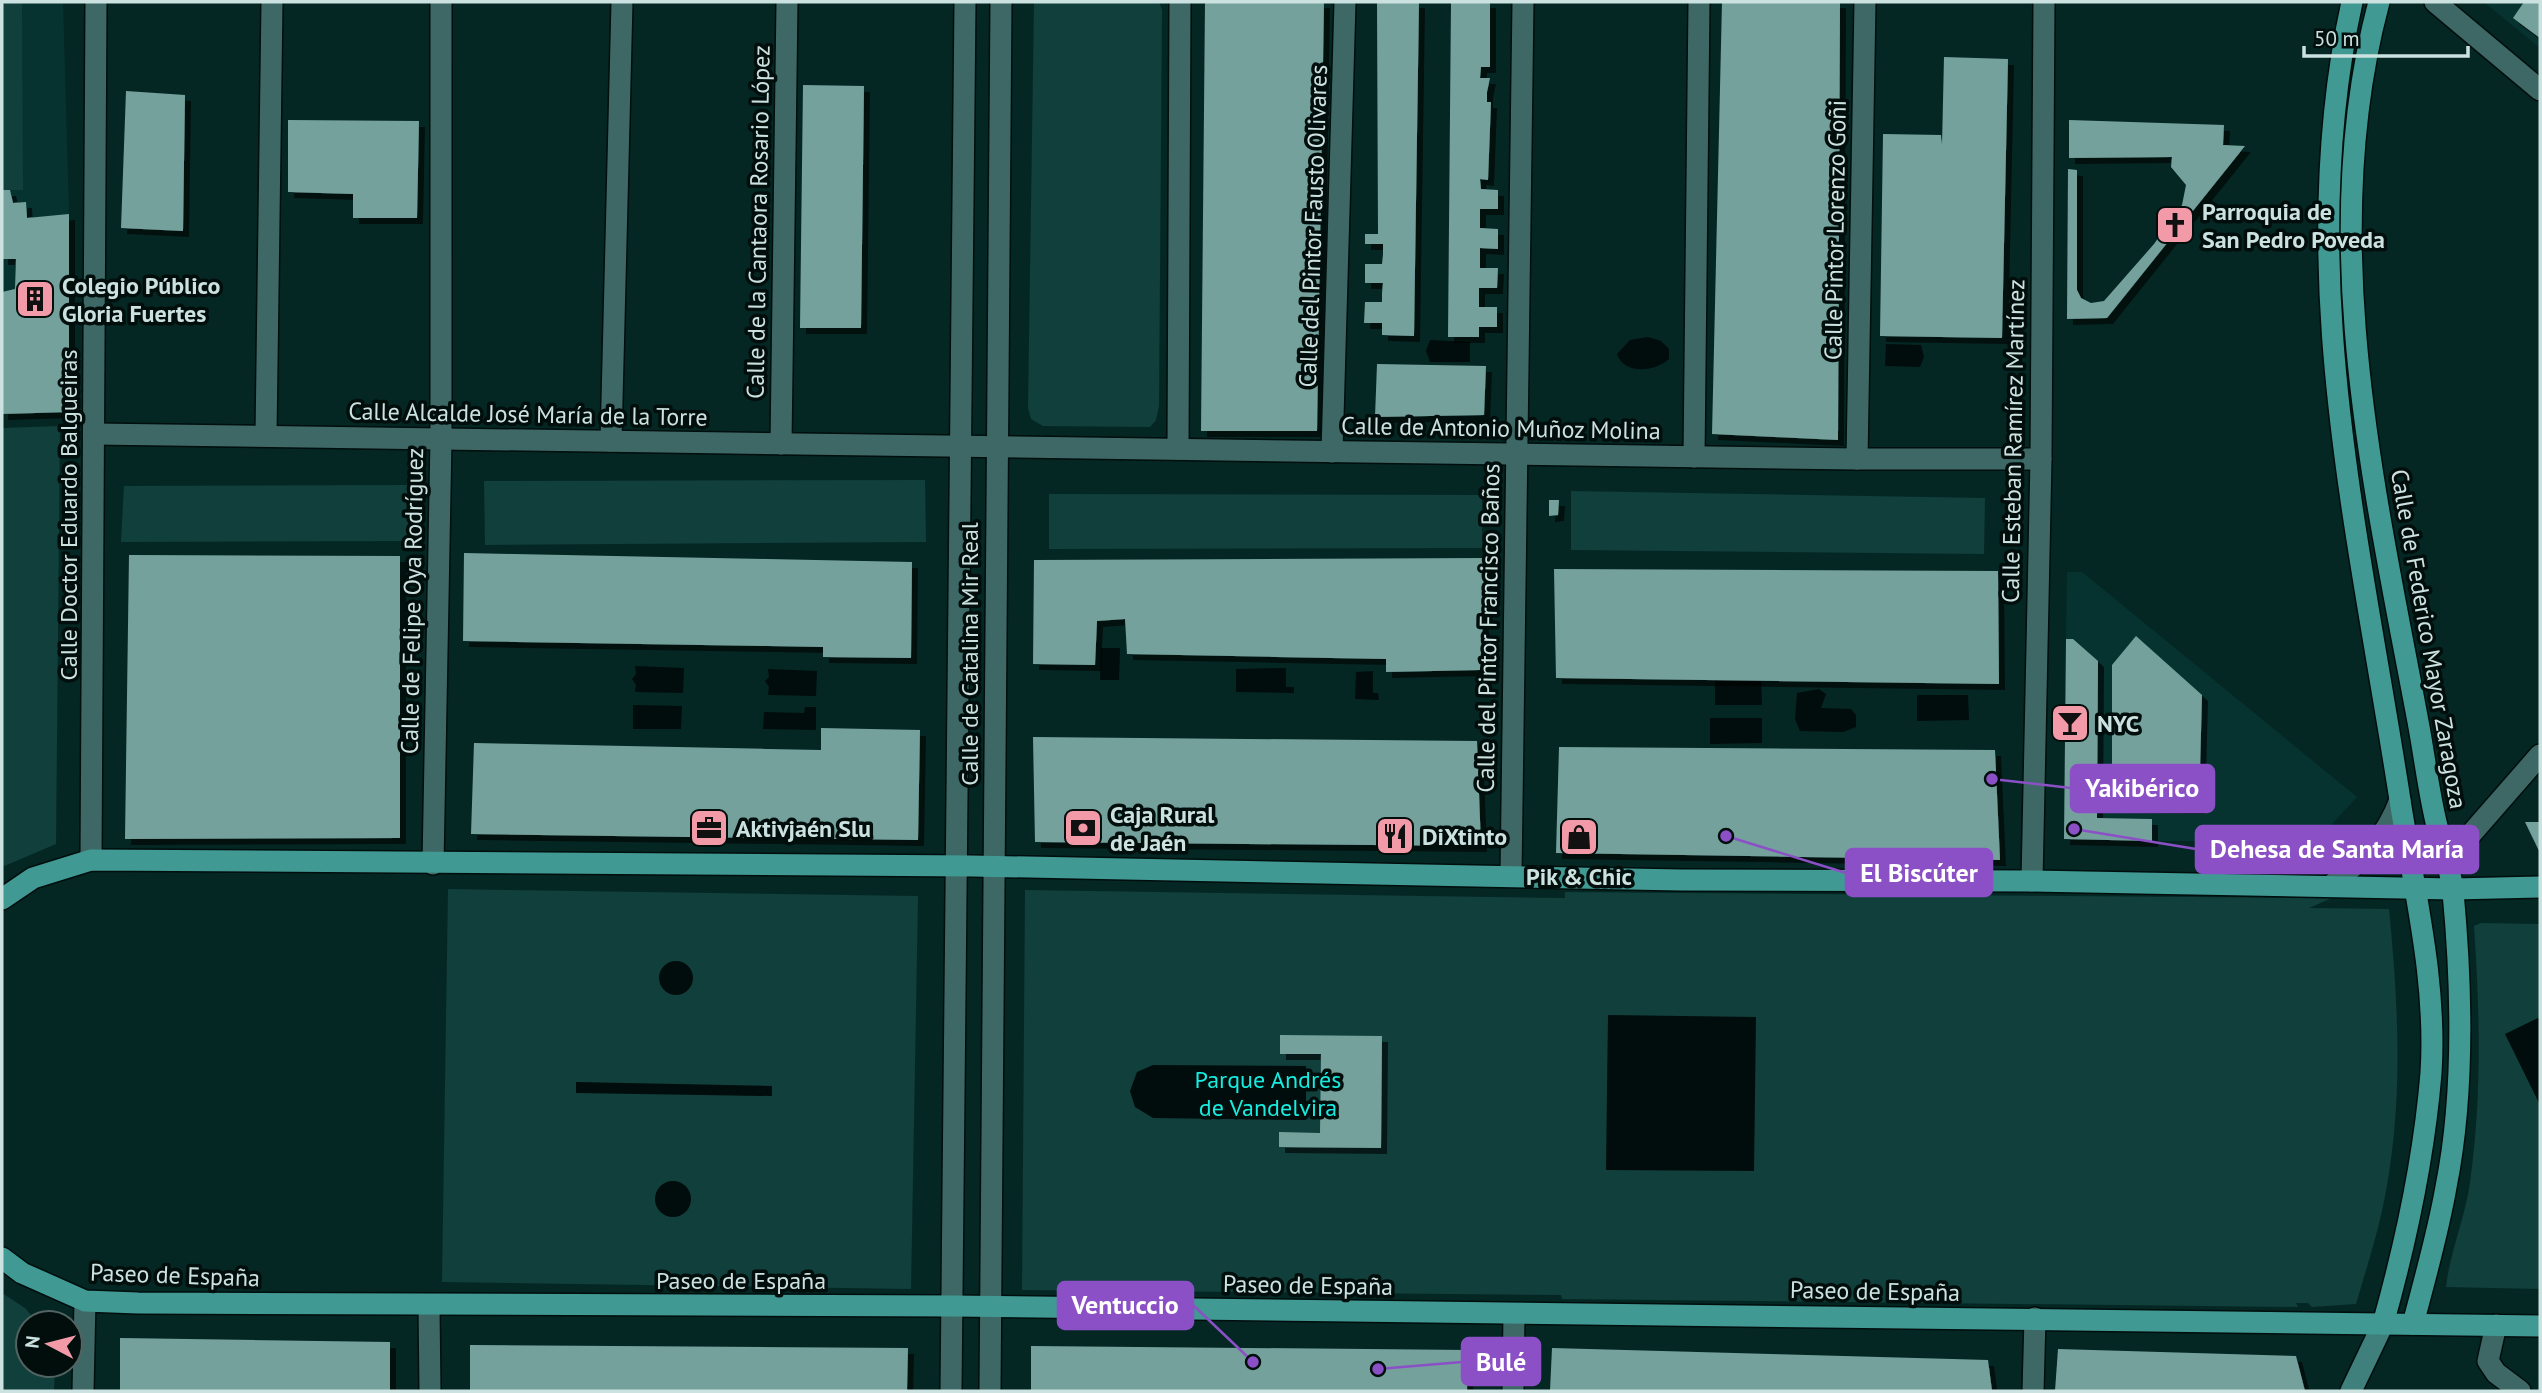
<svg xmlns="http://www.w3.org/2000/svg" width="2542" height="1393" viewBox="0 0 2542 1393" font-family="'PT Sans',sans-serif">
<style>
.built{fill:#063330}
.green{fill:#103f3c}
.water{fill:#010d0c}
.building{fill:#75a19d;filter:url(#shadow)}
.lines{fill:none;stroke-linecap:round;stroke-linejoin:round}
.street-casing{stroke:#000e0d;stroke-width:24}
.secondary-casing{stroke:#000e0d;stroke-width:24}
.primary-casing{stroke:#000e0d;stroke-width:24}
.street{stroke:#3e6865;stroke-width:21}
.secondary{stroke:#40807c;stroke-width:21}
.primary{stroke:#419993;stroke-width:21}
.labels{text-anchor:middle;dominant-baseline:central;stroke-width:7;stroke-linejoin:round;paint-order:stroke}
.poi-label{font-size:24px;font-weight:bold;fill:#cce2e0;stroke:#010e0c;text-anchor:start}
.street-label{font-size:24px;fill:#cce2e0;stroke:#010e0c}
.park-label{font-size:24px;fill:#18ece1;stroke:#010e0c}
.leader{fill:none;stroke:#8b50c6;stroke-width:2.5}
.callout-dot{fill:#8b50c6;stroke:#010e0c;stroke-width:2.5}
.callout{fill:#8b50c6;stroke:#8b50c6;stroke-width:2.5}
.callout-label{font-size:26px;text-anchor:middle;font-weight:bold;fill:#fff}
</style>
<defs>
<filter id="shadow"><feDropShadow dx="6" dy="6" stdDeviation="0" flood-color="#0009"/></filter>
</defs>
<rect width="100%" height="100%" fill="#052724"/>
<!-- built -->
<g class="built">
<path d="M2 2H63L69 214V412L2 414Z"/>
<path d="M2484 2H2540V48Z"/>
<path d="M2067 572H2082L2357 797 2316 841H2152L2151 819 2097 818 2098 662 2073 640 2066 639Z"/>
</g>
<!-- green -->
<g class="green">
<path d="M2 2H22L23 190H2Z"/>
<path d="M1159 2 1162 10 1159 406 1156 420 1150 427 1043 426 1031 419 1028 408 1034 3Z"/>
<path d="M60 426 56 844 2 867V428Z"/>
<path d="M925 480 926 542 485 545 484 481Z"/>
<path d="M408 485 409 541 121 542 124 486Z"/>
<path d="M1571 491 1985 498 1984 554 1571 550Z"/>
<path d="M1049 494 1482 495V548L1049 549Z"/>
<path d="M448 889 918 896 911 1289 442 1282Z"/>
<path d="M1025 890 1565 898V892L2332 898 2309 908 2389 909C2399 1010 2404 1111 2382 1211 2375 1242 2365 1273 2356 1304L2312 1307 2308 1303H2296L2298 1307 1562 1299 1561 1295 1022 1290Z"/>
<path d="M2481 923 2540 924V1289L2446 1287C2450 1252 2465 1218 2470 1183 2482 1093 2480 1016 2474 926Z"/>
<path d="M2 1293 25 1308 38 1323H28V1365H55L54 1391H2Z"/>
</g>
<!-- water -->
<g class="water">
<path d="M1648 337 1661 341 1669 349V359C1655 372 1624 375 1617 354L1630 340Z"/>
<path d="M1430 340 1470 342V362H1430L1426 351Z"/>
<path d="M1886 344 1921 345 1924 357 1920 367 1885 366Z"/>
<path d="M1101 648H1120L1119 680H1100Z"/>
<path d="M635 666 684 668 683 693 635 692 636 685 632 679 636 674Z"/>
<path d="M1286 668V687H1294V693L1236 692V669Z"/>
<path d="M768 669 817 671 816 696 768 695 769 687 765 681 769 677Z"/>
<path d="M1373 671V693H1378L1379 700 1355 699 1356 672Z"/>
<path d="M1715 679H1761L1762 705H1715Z"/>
<path d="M1819 689 1826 694 1821 708 1851 709 1856 715V727L1843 732 1800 731 1795 719 1797 693Z"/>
<path d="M1917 695H1968L1969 720 1917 721Z"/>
<path d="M633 705 682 706 681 729H633Z"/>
<path d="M805 707H816V730L763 729 764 712 804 713Z"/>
<path d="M1710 718H1762V743L1710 744Z"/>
<circle cx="676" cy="978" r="17"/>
<path d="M1608 1015 1756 1017 1754 1171 1606 1170Z"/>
<path d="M2540 1017V1105L2505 1034Z"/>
<path d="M1153 1065 1306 1066V1120L1153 1118 1135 1107 1130 1091 1137 1072Z"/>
<path d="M576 1082 772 1086V1096L576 1093Z"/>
<circle cx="673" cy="1199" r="18"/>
</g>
<!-- building -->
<g class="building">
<path d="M1205 2H1324L1317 431H1201Z"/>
<path d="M1377 2H1419L1414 336 1382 335V323H1364L1365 302H1382V293L1383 283H1365V264H1382L1383 254V244H1365V234H1378Z"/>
<path d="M1451 2H1490V67H1481L1480 78H1490L1487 92V102H1491L1488 180 1480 179 1481 189 1498 190V209H1480V228L1498 229V249L1480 248V268H1498L1497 288H1479V307H1497V327H1479V337H1448Z"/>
<path d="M1722 2H1840L1838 440 1712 434Z"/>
<path d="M2524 2H2540V38L2513 18Z"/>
<path d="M1944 57 2008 59 2002 338 1880 336 1883 134 1941 135 1942 145Z"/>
<path d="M803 85 864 86 861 328H800Z"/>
<path d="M126 91 185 95 183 231 121 228Z"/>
<path d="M288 120 419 121 417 218H353V194L288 192Z"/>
<path d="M2069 120 2224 125 2223 145 2245 146 2107 318 2067 319 2068 169 2077 170V290L2081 298 2091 303 2104 301 2154 244 2182 205 2186 185 2171 167 2172 157 2069 158Z"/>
<path d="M2 190H10L13 203 26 202 27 218 69 214V412L2 414V292L15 289 16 259H2Z"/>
<path d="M1377 364 1486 366 1484 415 1375 417Z"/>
<path d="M1549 500H1559L1558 515 1549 516Z"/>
<path d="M464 553 912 562 911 658 823 657V647L463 641Z"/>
<path d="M129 555 400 556V838L125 839Z"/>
<path d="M1487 558 1480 670 1386 672V659L1127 654 1125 619 1097 621 1095 665 1033 664 1034 560Z"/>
<path d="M1554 569 1998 571 1999 684 1556 678Z"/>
<path d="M2136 636 2202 695 2199 808 2112 807V665Z"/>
<path d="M2066 639H2073L2098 661 2097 818 2152 819V841L2064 839Z"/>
<path d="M821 728 920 730 918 840 471 834 474 743 821 750Z"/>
<path d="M1033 737 1477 741 1481 846 1035 842Z"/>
<path d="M1559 747 1995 750 2000 860 1556 853Z"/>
<path d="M2525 822H2540V853Z"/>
<path d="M1280 1035 1382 1036 1381 1148 1279 1147V1132L1320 1133 1321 1054H1280Z"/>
<path d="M120 1338 390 1342V1391H120Z"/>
<path d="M470 1345 908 1348 907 1391H470Z"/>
<path d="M1031 1346 1468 1350 1467 1391H1031Z"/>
<path d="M1552 1348 1988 1360 1992 1391H1550Z"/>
<path d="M2058 1349 2296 1356 2305 1391H2055Z"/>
</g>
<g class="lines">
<defs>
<g id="street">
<path d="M2435 2 2540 90"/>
<path d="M95 434 1857 459H2041"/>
<path d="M266 436 272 2"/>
<path d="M611 441 622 2"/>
<path d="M781 444 787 2"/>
<path d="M1178 449 1180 2"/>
<path d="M1332 452 1345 2"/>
<path d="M1694 457 1699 2"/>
<path d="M1857 459 1865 2"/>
<path d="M2445 854 2465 841 2540 755"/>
<path d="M91 860 96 2"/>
<path d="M433 864 441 439V2"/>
<path d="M1511 876 1523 2"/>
<path d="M2032 881 2041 459 2044 2"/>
<path d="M2331 886C2364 857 2384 842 2400 800"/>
<path d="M429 1306 430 1391"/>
<path d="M2496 1325 2488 1361 2496 1373 2520 1391"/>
<path d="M83 1391 85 1301"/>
<path d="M951 1391 965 2"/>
<path d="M990 1391 1001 2"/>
<path d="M1513 1391 1514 1314"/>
<path d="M2033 1391 2035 1318"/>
</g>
<path id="secondary" d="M2351 1391 2383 1324"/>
<g id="primary">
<path d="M2352 2C2293 271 2359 534 2400 800 2414 891 2437 981 2431 1073 2424 1158 2406 1242 2383 1324"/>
<path d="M2379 2C2315 240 2375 491 2419 727 2425 760 2429 794 2437 826 2442 848 2451 869 2453 892 2462 988 2465 1092 2446 1187 2438 1233 2425 1278 2413 1324"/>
<path d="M2 899 33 878 91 860 972 866 1681 880 2032 881 2453 889 2540 887"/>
<path d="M2 1258 22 1273 85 1301 138 1303 953 1306 2540 1326"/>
</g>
</defs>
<!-- street casing -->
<use href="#street" class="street-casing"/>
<!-- secondary casing -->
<use href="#secondary" class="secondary-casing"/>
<!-- primary casing -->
<use href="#primary" class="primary-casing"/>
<!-- street -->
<use href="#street" class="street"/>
<!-- secondary -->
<use href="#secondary" class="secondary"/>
<!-- primary -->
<use href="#primary" class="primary"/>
</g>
<!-- icons -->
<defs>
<symbol id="church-square" viewBox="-11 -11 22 22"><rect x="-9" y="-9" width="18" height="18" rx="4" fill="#f39aa9" stroke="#010e0c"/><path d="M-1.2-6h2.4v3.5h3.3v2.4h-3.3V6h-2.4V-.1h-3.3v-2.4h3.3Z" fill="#111"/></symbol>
<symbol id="building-square" viewBox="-11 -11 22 22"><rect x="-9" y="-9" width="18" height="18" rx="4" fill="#f39aa9" stroke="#010e0c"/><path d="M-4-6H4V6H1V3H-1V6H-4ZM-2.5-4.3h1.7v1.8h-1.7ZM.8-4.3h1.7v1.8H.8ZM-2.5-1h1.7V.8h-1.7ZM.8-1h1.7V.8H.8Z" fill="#111"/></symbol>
<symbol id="bar-square" viewBox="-11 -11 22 22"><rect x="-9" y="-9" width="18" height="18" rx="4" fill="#f39aa9" stroke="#010e0c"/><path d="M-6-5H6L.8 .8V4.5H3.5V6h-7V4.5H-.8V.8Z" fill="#111"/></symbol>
<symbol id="office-square" viewBox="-11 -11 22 22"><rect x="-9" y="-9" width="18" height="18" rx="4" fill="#f39aa9" stroke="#010e0c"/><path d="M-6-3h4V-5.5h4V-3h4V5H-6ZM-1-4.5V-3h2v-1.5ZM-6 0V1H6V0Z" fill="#111"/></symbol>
<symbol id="bank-square" viewBox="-11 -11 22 22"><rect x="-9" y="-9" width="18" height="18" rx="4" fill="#f39aa9" stroke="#010e0c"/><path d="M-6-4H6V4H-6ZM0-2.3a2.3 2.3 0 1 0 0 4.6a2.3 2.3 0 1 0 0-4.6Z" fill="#111"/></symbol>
<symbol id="restaurant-square" viewBox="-11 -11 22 22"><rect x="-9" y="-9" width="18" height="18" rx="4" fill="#f39aa9" stroke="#010e0c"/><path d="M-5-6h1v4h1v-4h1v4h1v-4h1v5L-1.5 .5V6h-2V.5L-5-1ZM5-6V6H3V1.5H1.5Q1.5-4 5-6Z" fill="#111"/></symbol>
<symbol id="shop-square" viewBox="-11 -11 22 22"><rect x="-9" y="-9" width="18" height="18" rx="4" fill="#f39aa9" stroke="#010e0c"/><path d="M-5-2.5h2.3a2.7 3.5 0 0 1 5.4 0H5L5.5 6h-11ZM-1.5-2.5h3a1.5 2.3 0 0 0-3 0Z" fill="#111"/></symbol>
</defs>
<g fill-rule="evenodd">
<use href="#church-square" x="2153" y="203" width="44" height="44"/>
<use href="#building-square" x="13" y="277" width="44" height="44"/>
<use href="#bar-square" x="2048" y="701" width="44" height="44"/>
<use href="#office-square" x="687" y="806" width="44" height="44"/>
<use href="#bank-square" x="1061" y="806" width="44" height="44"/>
<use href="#restaurant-square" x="1373" y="814" width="44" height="44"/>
<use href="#shop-square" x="1557" y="815" width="44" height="44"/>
</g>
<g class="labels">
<!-- poi labels -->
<g class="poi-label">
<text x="2202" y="211">Parroquia de<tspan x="2202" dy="28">San Pedro Poveda</tspan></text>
<text x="62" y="285">Colegio Público<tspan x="62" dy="28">Gloria Fuertes</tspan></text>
<text x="2097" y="723">NYC</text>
<text x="1110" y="814">Caja Rural<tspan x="1110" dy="28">de Jaén</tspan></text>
<text x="736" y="828">Aktivjaén Slu</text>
<text x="1422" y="836">DiXtinto</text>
<text x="1579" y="876" text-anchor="middle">Pik &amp; Chic</text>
</g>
<!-- street labels -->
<g class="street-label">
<text transform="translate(758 222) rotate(-89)">Calle de la Cantaora Rosario López</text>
<text transform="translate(1313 226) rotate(-88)">Calle del Pintor Fausto Olivares</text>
<text transform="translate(1835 230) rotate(-89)">Calle Pintor Lorenzo Goñi</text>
<text transform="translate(528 414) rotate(1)">Calle Alcalde José María de la Torre</text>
<text transform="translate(1501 428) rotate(1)">Calle de Antonio Muñoz Molina</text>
<text transform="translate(2013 441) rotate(-89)">Calle Esteban Ramírez Martínez</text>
<text transform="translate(68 515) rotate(-90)">Calle Doctor Eduardo Balgueiras</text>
<text transform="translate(412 601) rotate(-89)">Calle de Felipe Oya Rodríguez</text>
<text transform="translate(1488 628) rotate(-89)">Calle del Pintor Francisco Baños</text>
<text transform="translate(2429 639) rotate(80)">Calle de Federico Mayor Zaragoza</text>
<text transform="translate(969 654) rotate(-90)">Calle de Catalina Mir Real</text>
<text transform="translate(175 1275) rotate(2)">Paseo de España</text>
<text x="741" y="1280">Paseo de España</text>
<text transform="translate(1308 1285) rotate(1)">Paseo de España</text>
<text transform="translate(1875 1291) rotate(1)">Paseo de España</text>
</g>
<!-- park labels -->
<g class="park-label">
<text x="1268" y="1079">Parque Andrés<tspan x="1268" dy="28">de Vandelvira</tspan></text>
</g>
</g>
<!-- callouts -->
<path class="leader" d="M1992 779L2071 788M2074 829L2196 849M1726 836L1846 873M1253 1362L1193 1305M1378 1369L1462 1362"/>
<g class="callout-dot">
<circle cx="1992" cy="779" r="7"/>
<circle cx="2074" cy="829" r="7"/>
<circle cx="1726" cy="836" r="7"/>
<circle cx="1253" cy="1362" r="7"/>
<circle cx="1378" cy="1369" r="7"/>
</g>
<g class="callout">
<rect x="2071" y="765" width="143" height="47" rx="7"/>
<rect x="2196" y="826" width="282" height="47" rx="7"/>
<rect x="1846" y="849" width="146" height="47" rx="7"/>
<rect x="1058" y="1282" width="135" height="47" rx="7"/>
<rect x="1462" y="1338" width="78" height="47" rx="7"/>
</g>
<g class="callout-label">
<text x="2142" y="797">Yakibérico</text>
<text x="2337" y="858">Dehesa de Santa María</text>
<text x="1919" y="882">El Biscúter</text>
<text x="1125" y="1314">Ventuccio</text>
<text x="1501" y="1371">Bulé</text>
</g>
<!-- border -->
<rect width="2542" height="1393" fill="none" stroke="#cce2e0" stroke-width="7"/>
<!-- north arrow -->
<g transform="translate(49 1344) rotate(277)"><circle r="33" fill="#010e0c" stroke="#526361" stroke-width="2"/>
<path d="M0-5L12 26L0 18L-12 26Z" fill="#f39aa9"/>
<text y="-10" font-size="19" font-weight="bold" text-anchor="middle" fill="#cce2e0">N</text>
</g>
<!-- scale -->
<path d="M2304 46v10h164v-10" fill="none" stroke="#cce2e0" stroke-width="3.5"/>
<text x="2314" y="46" font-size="21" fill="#cce2e0" stroke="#010e0c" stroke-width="5" paint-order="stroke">50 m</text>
</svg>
